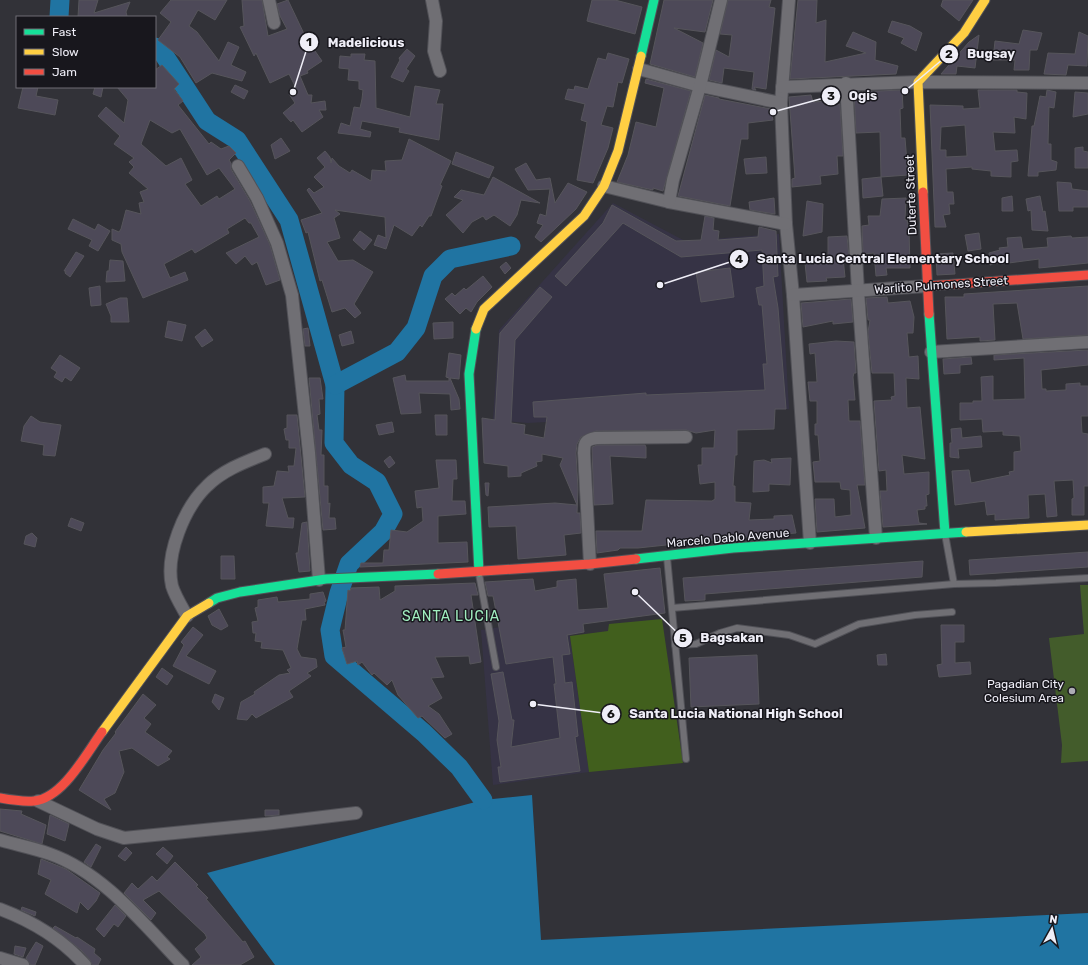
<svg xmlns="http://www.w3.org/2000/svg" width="1088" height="965" viewBox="0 0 1088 965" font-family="Rubik,sans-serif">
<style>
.built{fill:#363345}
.green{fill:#435c2b}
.forest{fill:#415f1d}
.water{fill:#2074a2}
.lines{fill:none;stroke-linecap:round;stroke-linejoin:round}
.river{stroke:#2074a2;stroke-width:19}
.building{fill:#4d4958;stroke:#56555b;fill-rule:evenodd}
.lane-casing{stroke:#515157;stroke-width:8}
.street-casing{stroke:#515157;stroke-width:14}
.fast-casing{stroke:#515157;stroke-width:11}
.slow-casing{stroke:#515157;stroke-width:11}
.jam-casing{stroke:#515157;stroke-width:11}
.lane{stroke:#706f74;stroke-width:6}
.street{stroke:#706f74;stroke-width:12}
.fast{stroke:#16e098;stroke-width:9}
.slow{stroke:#ffcf43;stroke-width:9}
.jam{stroke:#f24e42;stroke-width:9}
.poi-dot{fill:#adacb4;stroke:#18171d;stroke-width:1.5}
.labels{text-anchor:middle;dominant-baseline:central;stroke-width:3;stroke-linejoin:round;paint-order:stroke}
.street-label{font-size:12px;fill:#efeef7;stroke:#18171d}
.poi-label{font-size:12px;fill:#efeef7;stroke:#18171d;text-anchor:end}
.quarter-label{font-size:14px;letter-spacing:1px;fill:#a1eec0;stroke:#18171d}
.leader{fill:none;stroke:#efeef7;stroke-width:1.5}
.callout-dot{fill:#efeef7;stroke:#18171d;stroke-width:1.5}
.mark-label{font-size:12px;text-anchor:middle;font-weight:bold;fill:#111}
.callout-label{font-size:13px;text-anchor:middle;font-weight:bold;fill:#efeef7;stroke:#18171d;stroke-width:3;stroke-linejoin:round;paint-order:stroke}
</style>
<rect width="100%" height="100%" fill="#323238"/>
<!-- built -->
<g class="built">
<path d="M613 203 685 241 779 234 789 409 528 423 493 420 499 330Z"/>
<path d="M567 617 589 772 493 785 481 630Z"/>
</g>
<!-- green -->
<path class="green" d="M1080 585H1088V761L1061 763 1062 745 1049 638 1084 634Z"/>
<!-- forest -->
<path class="forest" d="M662 619 683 763 589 772 570 636 608 631 609 624Z"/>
<!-- water -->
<path class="water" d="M532 795 541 940 1088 913V965H275L207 873 483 800Z"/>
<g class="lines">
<!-- river -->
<g class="river">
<path d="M59 17 60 0"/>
<path d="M155 47 162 52 207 121 237 140 289 220 335 385 334 443 351 465 377 482 393 514 383 532 349 564 339 593 330 630 334 656 424 733 459 767 483 800"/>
<path d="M335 385 397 352 416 328 433 276 450 259 511 246"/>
</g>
</g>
<!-- building -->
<g class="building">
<path d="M79 0H98L94 13 130 2 126 12 127 16 122 17H78Z"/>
<path d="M171 0H227L215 20 198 10 189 26 197 32 219 61 228 42 239 47 231 65 246 72 242 81 212 73 196 83 180 57 158 40 171 22 160 13Z"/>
<path d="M242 0H262L268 36 287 29 280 16 277 4 288 0 306 38 322 61 307 71 308 73 300 76 308 95H312L311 103 325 101 326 110H319L323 117 302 132 293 120 291 122 283 113 295 103 289 94 296 88 289 74 270 83 256 53 254 56 240 27 244 26Z"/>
<path d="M592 0H615L642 7 635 34 587 21Z"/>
<path d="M664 0H713L705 32 674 28 703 43 695 77 650 64Z"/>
<path d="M728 0H771L769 7 775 8 766 89 754 87 756 90 752 89 754 72 724 68 722 83 709 80 716 50 729 57 732 35 720 34Z"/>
<path d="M798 0H817L816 23 826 20 825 62 866 53 846 46 853 32 876 42 875 60 898 66 896 74 790 79Z"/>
<path d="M943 0H973L959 21 941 6Z"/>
<path d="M892 21 910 26 922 33 916 51 901 43 904 38 888 32Z"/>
<path d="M1023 30 1042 33 1037 50H1030L1029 70H1014L1015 60H993L995 41 1019 44Z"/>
<path d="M1079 32 1088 36 1087 66 1068 65 1066 75 1044 74 1048 53 1075 54Z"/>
<path d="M979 35 975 68 957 66 956 74H941L969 42Z"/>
<path d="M407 49 415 56 406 69 409 71 403 82 391 77 400 60 399 58Z"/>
<path d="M608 53 629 59 622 83 618 82 613 107 607 106 601 125 613 128 608 148 593 183 577 180 587 122 581 120 585 104 565 99 568 89 574 90 575 86 588 89 598 58 606 60Z"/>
<path d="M351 54H365L364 60 375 61 376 108 410 117 415 86 440 90 436 104H443L439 140 399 132 400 128 362 121 360 129 371 132 370 137 338 133 341 123 350 126 354 107 360 108 362 99 363 90 359 89V81L348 80 349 69 339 68 340 56 351 57Z"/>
<path d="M162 65 179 84 174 89 183 101 178 105 209 144 211 142 221 149 229 146 236 153 229 160 231 163V169L250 201 270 245 280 280 266 285 257 262 252 265 245 256 236 264 226 253 259 237 251 223H249L245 218 227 229 229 233 195 253 192 249 164 264 170 278 185 272 188 280 143 298 122 252 121 244 112 240V229L119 232 121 229 126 210 141 214 139 203 144 202 140 192 148 189 129 173 134 167 129 162 134 158 114 144 120 136 98 116 106 107 124 123 128 100 117 87H155V70ZM150 120 172 133 180 129 207 175 219 168 235 189 219 199 217 196 201 206 185 184 192 180 181 158 166 166 141 144Z"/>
<path d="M646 79 691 91 663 191 653 188V190L617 182 628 155 636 122 656 127 664 88 645 83Z"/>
<path d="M235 85 248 91 244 99 231 92Z"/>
<path d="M23 87H38L36 96 58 100 55 115 18 108Z"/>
<path d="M95 87H103L101 97 93 94Z"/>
<path d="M902 90 903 108 900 109 901 138H905L908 175 881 177 880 132 856 133 854 92Z"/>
<path d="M978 90H1017V92L1027 93 1026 119 1014 117 1015 133 993 132 995 151 1017 150 1018 161 1011 162V177L991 176V171L972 169V167L946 169 947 192H953L954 204H949L950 214 943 215 946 227H935L930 105 963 106V109L980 108ZM965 125 967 156 946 157V150H940L941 127Z"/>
<path d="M1047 90 1056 92 1054 108 1049 107 1048 144H1051V160L1057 162 1056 170 1038 172V176H1028L1032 126H1034L1040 96 1046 97Z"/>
<path d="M1075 92 1088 93V114L1073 117Z"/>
<path d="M705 95 719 98V99L771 109 773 120 748 123V139H741L730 206 678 196Z"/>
<path d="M811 95 813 102 827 101 828 105 840 104 843 156H837L838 174 820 176 821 184 792 187V179L795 178 789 97Z"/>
<path d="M281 138 290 151 275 159 271 145Z"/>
<path d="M409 139 451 161 440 185 442 186 431 216H429L422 227 420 225 412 236 394 225 386 249 374 245 378 235 386 238 385 217 335 210 340 214 334 218 340 238 327 242 338 261 353 260 373 272 354 304 361 313 355 318 345 308 332 312 322 280 320 281 308 232 306 233 301 220 322 213 307 190 309 188 314 193 324 187 314 177 325 167 317 158 325 151 330 157 331 163 332 158 339 166 350 173 352 170 371 181 372 170 386 171 385 161 402 160Z"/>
<path d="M1083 147V151L1088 152V168H1075V148Z"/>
<path d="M456 152 494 167 489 178 452 164Z"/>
<path d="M766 157 767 173 746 174 744 159Z"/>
<path d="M526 163 536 180 550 178 555 203 568 183 587 192 576 209 541 242 535 237 543 225 537 223 540 214 546 216 550 189 528 190 515 169Z"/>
<path d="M493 177 540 203 521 200 517 215 510 226 494 215 486 220 483 216 472 222 463 233 446 215 463 200 454 197 461 190 484 195Z"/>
<path d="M881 177 883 196 863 198 862 179Z"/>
<path d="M1057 182 1071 183 1072 189 1088 191V207H1073V211H1059Z"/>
<path d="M1012 196 1013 211H1002V198Z"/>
<path d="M1040 196 1043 212 1045 211 1048 231 1032 230 1031 210 1028 211 1026 199Z"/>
<path d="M774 198 775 214 750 210 749 202Z"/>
<path d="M906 198 905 220H907L909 230 910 268H886L887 275 876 276 874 253 863 254 862 226 869 225 868 216H880L882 199Z"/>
<path d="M807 201 823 204 822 232 803 236Z"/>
<path d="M612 205 676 241 701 240 705 216 714 218 713 230 719 231 718 240 758 237 759 227 776 231 778 276 773 277 778 308 786 409H775L774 429 737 430V455H735L733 486H735V502L751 503 749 520 774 519V516L792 515 796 533 732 538 638 548H620L618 550 597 553 596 531H642L646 500 712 501 715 499V482L700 484 698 465H702V448H714L715 430 696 433 686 430 596 431 581 437 577 444 576 453 578 489 577 513H580L581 533 564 535 566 555 518 559 516 526 489 527 488 507 555 503 577 505 560 465 563 458 542 454V461L536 462 537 466 521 473V476L508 477V466L484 463 482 418 495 420 500 333 540 287 552 297 515 340 511 423 525 425 524 434 544 438 547 417H534L533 402 646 393V395L765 390 763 364H767L762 305H759L756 288 764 286 762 250 681 257 623 223 566 286 555 276 603 223Z"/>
<path d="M73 219 95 230 98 224 110 231 98 251 89 246 92 240 68 229Z"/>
<path d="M360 231 372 240 364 250 353 240Z"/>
<path d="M979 233 981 249 968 251 965 235Z"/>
<path d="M847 236 849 257 843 258 845 277 826 278 827 281 807 282 805 263 828 261V237Z"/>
<path d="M1071 236 1072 238 1088 237V263L1039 268V259L1001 264V262L990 265 989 253 1000 250 999 248 1008 247 1007 238 1021 237 1023 249 1048 247 1047 238Z"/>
<path d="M76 252 84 256 70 277 65 273 66 271H64Z"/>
<path d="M953 253 955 274 937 275 936 254Z"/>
<path d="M110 260 123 261 125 281 106 282 107 271H109Z"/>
<path d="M506 262 511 268 505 274 500 267Z"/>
<path d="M730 268 734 297 701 302 696 272Z"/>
<path d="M483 276 492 287 477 302 471 312 466 308 460 314 445 299 452 293 455 296 464 288 466 290Z"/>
<path d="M100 286 101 305 91 306 89 288Z"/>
<path d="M1088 286V335L1023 339 1017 303 993 304 995 340 980 341V337L947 339 945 297H964V294Z"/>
<path d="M887 297 888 303 910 301 914 317 913 333H907L909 357 918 356 919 379 906 378 907 408 920 407 925 459 902 455 904 474 929 472V494L926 495 927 506H925V509L917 510 919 523 927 524 883 527 880 491H887L886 470 879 471 874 401 892 400 891 397 895 396 894 373H872L868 332 870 320H868L866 298Z"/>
<path d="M120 298H127L129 322H111V316L106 304Z"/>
<path d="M851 299 853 322 833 324V321L803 327 801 303Z"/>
<path d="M168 321 186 325 182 341 165 337Z"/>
<path d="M453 322V338L434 339 433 323Z"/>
<path d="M308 328 310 346H305L303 329Z"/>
<path d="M205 329 213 340 202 347 195 337Z"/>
<path d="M351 331 354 343 342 346 339 335Z"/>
<path d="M836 341 854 342 856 373H854L853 377 855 400H848L849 421H860L865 485H857L865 528 817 532 815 499H834L835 517 851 515 850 490 841 489 840 482H815L813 462 820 461 818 435H815V424H817V401H810L808 382H817L815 353 810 354 809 344Z"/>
<path d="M1088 350V365L1041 370 1042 389H1046V391L1066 390V384L1080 383V386H1088V416H1081L1082 433 1088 434V486H1084V515H1072V499L1074 498 1073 480 1054 481 1057 516 1047 517 1045 494 1028 495 1029 518 995 520V514L987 515 985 501 955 505 952 471 969 470 971 483 1010 475 1009 472 1014 471V452L1021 451 1020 436 1003 435V431L983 432 982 419 960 420V403H973V401H982L981 377 993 376V400L1025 399 1024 358 994 360V355Z"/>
<path d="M449 353 461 355 459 379 450 378 459 399 460 409 451 410 450 394 419 393 421 413 401 414 393 378 405 375 406 381H449V378L446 377Z"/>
<path d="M60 355 80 368 71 381 65 377 62 382 54 377 57 372 51 368Z"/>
<path d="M971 357 972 364 960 365V373L944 374 943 359Z"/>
<path d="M309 378H320L323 399H319L320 414 317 415 319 430H322L321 455H324V486H328V504L330 503 329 518H335L336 529 323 530Z"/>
<path d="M287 415H297L305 497 282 498 288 518H294L293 528 266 526 269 503H263V487L274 486 277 471 289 472 288 466H294L296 448H289V440H286L284 429 287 428Z"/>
<path d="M435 415H447V435H436Z"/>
<path d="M31 416 40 422 61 425 55 456 43 455 44 445 21 441 24 426Z"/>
<path d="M392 422 394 432 379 435 376 425Z"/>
<path d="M961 428 962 438 981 436 982 447 958 449 959 458 950 457V443H952L951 429Z"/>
<path d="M597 445H645L646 447V458L610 456 613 504 594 505 592 450V447Z"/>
<path d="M390 456 395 463 389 468 384 461Z"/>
<path d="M791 458 790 485 769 484V491L753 492 754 461 764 460 772 463 771 459Z"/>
<path d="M436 460H456L457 479H453L452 501H465L466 514 438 516V543L467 542 468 562 360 567 361 563H383L384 550H389L391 530 407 532 423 521 422 507 417 508 415 491 439 488Z"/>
<path d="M485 483H489L488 496 486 495Z"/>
<path d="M71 518 84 523 81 531 68 526Z"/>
<path d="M307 522 310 571 299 572 296 553H298L302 523Z"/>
<path d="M32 533 37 538 35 547 24 544 26 536Z"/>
<path d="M1088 552V567L970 575 969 560Z"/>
<path d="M221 556H234L235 579H221Z"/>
<path d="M923 561 922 577 705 594V600L685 601 683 578Z"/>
<path d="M660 568 665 613 583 624 584 632 567 635 570 654 562 655 565 683 572 682 578 736 575 737 580 771 500 782 498 767H501L497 740 499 721 491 674 503 672 512 720H514L511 747 560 738 554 684H556L553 657 506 664 493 596H488L485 582 533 579 535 591 557 587V581L576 579 578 610 608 608 604 574Z"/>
<path d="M475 583 478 595H471L481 662 470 664 469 656 435 657 444 677 431 678 442 698 428 706 439 714 452 734 445 738 422 716 418 718 398 695 392 680 387 685 374 673 372 675 362 662 358 665 357 661 347 664 342 648 346 647 343 630H345L348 590 350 591 351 588 379 587 380 600 395 591V586Z"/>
<path d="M323 592 326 601 324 602 325 605 305 609 306 620H302L297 649 301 657 316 659 317 667 307 673 311 676 289 691 293 697 256 718 252 714 247 720 237 719 241 702 255 694 254 692 279 675 290 673 287 670 291 668 283 650 261 648 262 642 255 641 256 633H253L252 622 258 621 255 608 258 607V600L277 597 278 602 310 599V594Z"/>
<path d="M219 609 228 626 221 630 212 625 208 616Z"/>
<path d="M941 625H964V642H955V663L970 662 971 674 939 677 937 665 942 664Z"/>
<path d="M193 627 203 635 186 656 216 671 209 684 173 666 184 645 181 642Z"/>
<path d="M886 654 887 665H878L877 655Z"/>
<path d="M757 655 759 704 691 707 689 658Z"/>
<path d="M162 668 173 676 167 685 156 677Z"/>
<path d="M143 694 156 705 144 718 151 724 145 732 172 751 167 757 170 759 158 766 132 748 119 751 124 772 115 793 104 799 111 810 79 790 103 750 116 733 115 732Z"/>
<path d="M215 694 224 698 219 710 212 702Z"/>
<path d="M0 809 22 811 21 814 46 825 42 844 0 831Z"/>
<path d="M265 810H279V815L265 816Z"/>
<path d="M50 815 69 824 65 841 47 834Z"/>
<path d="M96 844 101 847 91 867 84 862Z"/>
<path d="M126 847 132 853 125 861 118 856Z"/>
<path d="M163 847 173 856 167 864 156 854Z"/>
<path d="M41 859 66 869 100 893 96 901 88 910 80 902 77 913 45 894 51 880 38 874Z"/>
<path d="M175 862 198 885 196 886 208 898 206 899 243 942 245 941 254 957 240 965H192L201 957 195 949 207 938 205 934 159 891 143 900 156 913 151 920 124 893 132 883 138 889 152 876 157 881Z"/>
<path d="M115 905 126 916 118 927 114 924 104 937 96 929Z"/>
<path d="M22 907 36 912 35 916 21 910Z"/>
<path d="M55 926 76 938 77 937 95 949 94 953 101 959 98 965H92L90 960 81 950 53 928Z"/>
<path d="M36 942 43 946 35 965H31L26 958Z"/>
<path d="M15 946 26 948 23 957 14 954Z"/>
</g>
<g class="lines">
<defs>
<g id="lane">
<path d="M945 534 954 584 996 583 1088 578"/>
<path d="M667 557 686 759"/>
<path d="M479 574 496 667"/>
<path d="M672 608 954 584"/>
<path d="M675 645 696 644 720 633 737 628 789 635 815 644 859 624 915 615 952 612"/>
</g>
<g id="street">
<path d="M269 0 274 23"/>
<path d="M432 0 436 21 434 51 440 71"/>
<path d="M789 0 781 103 786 224 793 295 810 543"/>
<path d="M639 69 700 86 781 103"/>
<path d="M846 83 858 291 876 538"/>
<path d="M782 87 918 82 1088 83"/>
<path d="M238 166 257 198 277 243 292 295 309 453 319 580"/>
<path d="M604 186 669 202 786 224"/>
<path d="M669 202 673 180 700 86 721 0"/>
<path d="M793 295 927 286"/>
<path d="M931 352 1088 342"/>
<path d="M590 564 584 453C584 442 586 440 596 438L686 437"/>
<path d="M187 616C182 607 175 596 172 586 165 555 184 508 207 486 223 470 245 462 265 454"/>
<path d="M38 801 97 829 124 838 265 824 356 813"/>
<path d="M0 840C17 845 34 848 50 854 104 873 145 926 183 965"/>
<path d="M0 909C32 921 62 939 85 965"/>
<path d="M0 958 23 965"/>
</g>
<g id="fast">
<path d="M641 56 654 0"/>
<path d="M929 314 945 533"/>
<path d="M476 329 469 374 479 572"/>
<path d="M636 559 733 548 966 532"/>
<path d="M209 603 217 598 240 592 326 579 438 574"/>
</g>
<g id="slow">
<path d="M923 192 918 82 964 33 985 0"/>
<path d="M476 329 484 309 584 216 604 186 618 151 641 56"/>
<path d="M966 532 1088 525"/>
<path d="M102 732 187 616 209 603"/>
</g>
<g id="jam">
<path d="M923 192 929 314"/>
<path d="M927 286 1088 275"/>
<path d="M438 574 590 564 636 559"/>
<path d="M0 798C11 800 23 802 34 801 63 798 86 754 102 732"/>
</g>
</defs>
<!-- lane casing -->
<use href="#lane" class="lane-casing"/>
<!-- street casing -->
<use href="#street" class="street-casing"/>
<!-- fast casing -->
<use href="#fast" class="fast-casing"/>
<!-- slow casing -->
<use href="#slow" class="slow-casing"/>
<!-- jam casing -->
<use href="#jam" class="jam-casing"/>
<!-- lane -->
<use href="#lane" class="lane"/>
<!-- street -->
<use href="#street" class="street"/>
<!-- fast -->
<use href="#fast" class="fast"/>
<!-- slow -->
<use href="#slow" class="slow"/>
<!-- jam -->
<use href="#jam" class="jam"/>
</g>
<!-- markers -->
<circle class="poi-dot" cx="1072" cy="691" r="4"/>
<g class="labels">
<!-- street labels -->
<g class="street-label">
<text transform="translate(911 195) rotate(-92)">Duterte Street</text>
<text transform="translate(941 285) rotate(-4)">Warlito Pulmones Street</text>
<text transform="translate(728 538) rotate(-5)">Marcelo Dablo Avenue</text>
</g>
<!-- poi labels -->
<g class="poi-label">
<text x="1064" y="684">Pagadian City<tspan x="1064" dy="14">Colesium Area</tspan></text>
</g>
<!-- quarter labels -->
<g class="quarter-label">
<text x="451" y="616">SANTA LUCIA</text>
</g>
</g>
<!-- callouts -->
<path class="leader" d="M293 92L309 42M905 91L949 54M773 112L831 96M660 285L739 259M635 592L683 638M533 704L611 714"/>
<g class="callout-dot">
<circle cx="293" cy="92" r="4"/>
<circle cx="905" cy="91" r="4"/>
<circle cx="773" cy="112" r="4"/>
<circle cx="660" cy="285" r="4"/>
<circle cx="635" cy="592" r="4"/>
<circle cx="533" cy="704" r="4"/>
<circle cx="309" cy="42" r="10"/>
<circle cx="949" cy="54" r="10"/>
<circle cx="831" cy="96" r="10"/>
<circle cx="739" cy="259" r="10"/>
<circle cx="683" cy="638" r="10"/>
<circle cx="611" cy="714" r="10"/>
</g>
<g class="mark-label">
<text x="309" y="46">1</text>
<text x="949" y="58">2</text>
<text x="831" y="100">3</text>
<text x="739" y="263">4</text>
<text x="683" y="642">5</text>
<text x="611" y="718">6</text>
</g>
<g class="callout-label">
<text x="366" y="47">Madelicious</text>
<text x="991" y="58">Bugsay</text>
<text x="863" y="100">Ogis</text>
<text x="883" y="263">Santa Lucia Central Elementary School</text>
<text x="732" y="642">Bagsakan</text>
<text x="736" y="718">Santa Lucia National High School</text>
</g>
<!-- legend -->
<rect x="16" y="16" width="140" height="72" fill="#18171d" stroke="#6e6d74"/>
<rect x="24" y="29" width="20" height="6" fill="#16e098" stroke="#6e6d74"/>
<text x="52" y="36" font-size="12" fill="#efeef7">Fast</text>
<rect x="24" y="49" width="20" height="6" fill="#ffcf43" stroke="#6e6d74"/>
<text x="52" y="56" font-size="12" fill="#efeef7">Slow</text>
<rect x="24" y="69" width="20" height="6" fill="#f24e42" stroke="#6e6d74"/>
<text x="52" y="76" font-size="12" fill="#efeef7">Jam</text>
<!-- north arrow -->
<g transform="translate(1052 929) rotate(8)" stroke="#18171d" stroke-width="3" paint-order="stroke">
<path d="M0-3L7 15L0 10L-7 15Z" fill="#efeef7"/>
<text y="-6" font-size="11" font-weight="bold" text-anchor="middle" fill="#efeef7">N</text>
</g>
</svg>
